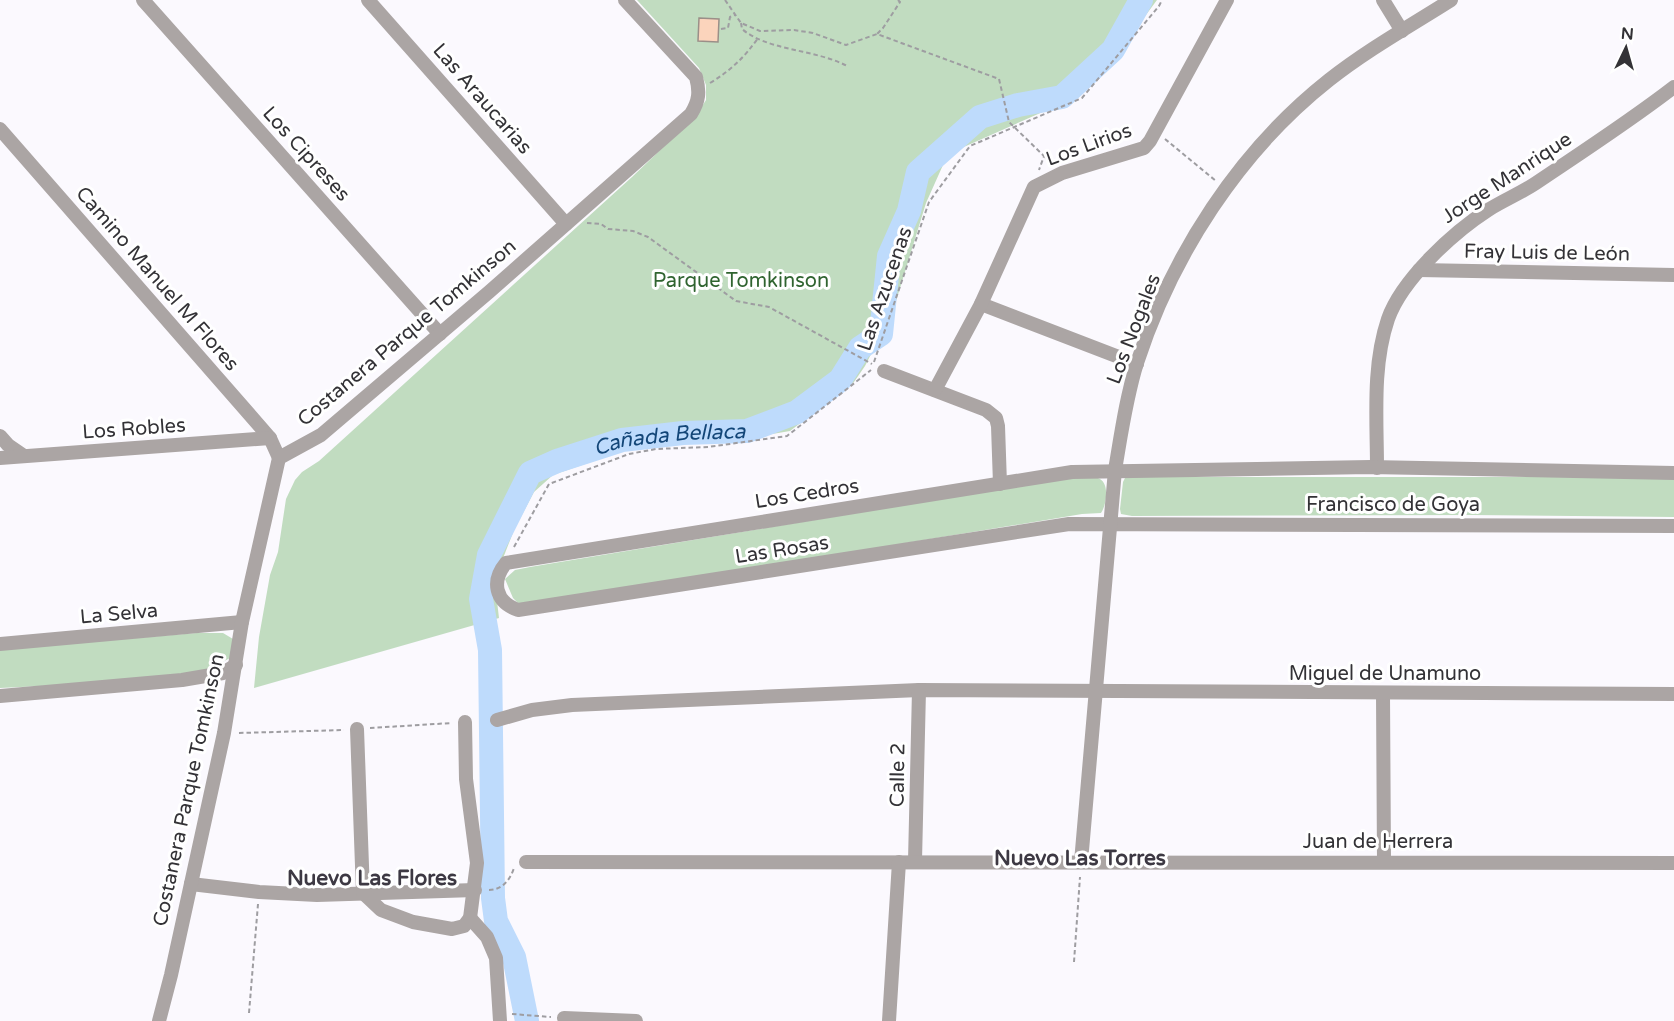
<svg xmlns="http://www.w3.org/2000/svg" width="1674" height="1021" viewBox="0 0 1674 1021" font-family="'Varela Round',sans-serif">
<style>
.green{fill:#c1dcc0}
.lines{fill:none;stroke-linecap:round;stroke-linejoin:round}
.river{stroke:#bedbfc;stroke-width:24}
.building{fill:#fbd4bc;stroke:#9b8f88;stroke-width:1.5}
.path{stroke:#9e9da1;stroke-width:2;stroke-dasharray:4.5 3;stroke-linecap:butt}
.minor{stroke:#aba5a4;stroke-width:14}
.labels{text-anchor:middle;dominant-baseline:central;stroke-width:6;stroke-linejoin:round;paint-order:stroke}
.street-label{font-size:20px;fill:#333236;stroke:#fff}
.park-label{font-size:20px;fill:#306430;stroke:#fff}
.water-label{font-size:21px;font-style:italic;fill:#134678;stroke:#fff}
.neighbourhood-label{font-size:21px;font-weight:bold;fill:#3d3943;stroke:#fff}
</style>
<rect width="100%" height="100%" fill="#fbf9fe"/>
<!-- green -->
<g class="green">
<path d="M637 0H1157L1120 50 1081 95 957 150 943 165 926 203 893 311 865 366 854 382 790 431 736 440 678 442 637 446 553 475 534 492 514 530 500 566 497 601 499 618 254 688 259 637 270 575 278 552 286 499 295 480 302 472 319 461 632 177 695 117 706 100V85L699 68Z"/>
<path d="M1080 476C1086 476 1095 476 1100 479 1110 485 1106 506 1101 513L1082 514 530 605 519 604 513 598 505 579 515 570 530 567Z"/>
<path d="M1129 477H1674V517L1472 515 1132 516 1121 514 1120 509 1123 482 1125 478Z"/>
<path d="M197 633H223L233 639 232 657 199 674 62 685 0 688V649Z"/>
</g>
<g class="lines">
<!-- river -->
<path class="river" id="s1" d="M527 1021 514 957 496 921 493 898 490 650 481 599 489 555 530 473 557 461 622 440 683 433 747 431 797 412 840 380 860 348 881 334 889 256 909 211 918 172 980 117 1018 105 1062 97 1113 50 1141 0"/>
</g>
<!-- building -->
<path class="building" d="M699 18 719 19 718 42 698 41Z"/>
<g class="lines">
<!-- path -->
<g class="path">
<path d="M725 0 741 23 760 31 794 30 813 33 846 45 877 34"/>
<path d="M898 0 900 2 883 28 877 34 999 79 1009 122 1044 156 1039 170"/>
<path d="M741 23 742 29C768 51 815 49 847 66"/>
<path d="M721 29 728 28 730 17 735 15"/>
<path d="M710 83C730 71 744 58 758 38"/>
<path d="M1165 139 1216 181"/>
<path d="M1044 156 1052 164"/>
<path d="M587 223 601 224 608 229 633 231 648 237 736 301 769 307 872 364"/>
<path d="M874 362 929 202 970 146 1082 98 1159 6 1162 0"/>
<path d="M514 547 549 484 629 454 656 449 708 447 787 436 871 370"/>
<path d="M370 728 452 723"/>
<path d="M239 733 344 730"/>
<path d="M489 890C502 890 510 880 514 868"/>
<path d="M1074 962 1080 877"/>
<path d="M249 1013 258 904"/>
<path d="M512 1014 551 1017"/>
</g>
<!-- minor -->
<g class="minor">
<path d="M143 0 440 334"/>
<path d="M368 0 566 224"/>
<path d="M1383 0 1402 31"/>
<path d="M0 129 270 438 279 458"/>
<path d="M1419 270 1674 275"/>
<path d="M981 304 1137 364"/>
<path d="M884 371 986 410 996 418 998 426 1000 484"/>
<path d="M935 390 981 304 1034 187 1062 173 1144 148 1150 141 1227 0"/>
<path d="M0 436 8 445 24 456"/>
<path d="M0 458 270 438"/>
<path d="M1377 468C1377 419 1372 366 1388 319 1402 279 1454 232 1488 210 1504 200 1521 193 1536 183 1582 152 1630 121 1674 87"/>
<path d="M1674 473 1370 467 1072 472 506 563C491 581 495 602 518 610L1069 524 1674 526"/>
<path d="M0 644 242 622"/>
<path d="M1383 694 1384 862"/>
<path d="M0 696 182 680 223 673 236 665"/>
<path d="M497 720 532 710 572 705 919 690 1674 694"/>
<path d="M357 729 363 893"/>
<path d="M915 861 919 690"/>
<path d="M526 862 1674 863"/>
<path d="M1081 862 1115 470C1121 435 1126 398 1137 363 1172 255 1239 151 1329 80 1367 50 1410 26 1451 0"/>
<path d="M191 884 259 892 317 895 475 890"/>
<path d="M363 893 381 910 413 922 452 929 464 926 470 918 477 863 466 779 465 722"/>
<path d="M470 918 487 937 496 958 500 1021"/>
<path d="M564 1018 636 1021"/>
<path d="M159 1021 171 975 224 733 242 622 279 458 321 435 489 292 691 114C699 101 700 92 696 77L625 0"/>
<path d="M889 1021 899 862"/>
</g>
</g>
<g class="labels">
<!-- street labels -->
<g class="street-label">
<text transform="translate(482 99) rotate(49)">Las Araucarias</text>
<text transform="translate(1089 145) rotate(-20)">Los Lirios</text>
<text transform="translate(306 154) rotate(48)">Los Cipreses</text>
<text transform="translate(1507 178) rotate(-33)">Jorge Manrique</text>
<text transform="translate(1547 253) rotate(1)">Fray Luis de León</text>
<text transform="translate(157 279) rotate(49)">Camino Manuel M Flores</text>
<text transform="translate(885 289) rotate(-71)">Las Azucenas</text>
<text transform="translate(1134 329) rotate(-69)">Los Nogales</text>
<text transform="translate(407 333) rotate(-40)">Costanera Parque Tomkinson</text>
<text transform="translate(134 429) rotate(-4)">Los Robles</text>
<text transform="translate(807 494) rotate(-9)">Los Cedros</text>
<text x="1393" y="505">Francisco de Goya</text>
<text transform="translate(782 550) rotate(-9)">Las Rosas</text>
<text transform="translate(119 614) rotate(-5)">La Selva</text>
<text x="1385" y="674">Miguel de Unamuno</text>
<text transform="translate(898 775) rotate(-89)">Calle 2</text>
<text transform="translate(189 790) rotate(-78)">Costanera Parque Tomkinson</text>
<text x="1378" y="842">Juan de Herrera</text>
</g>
<!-- park labels -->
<g class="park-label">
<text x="741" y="281">Parque Tomkinson</text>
</g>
<!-- water labels -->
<g class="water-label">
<text stroke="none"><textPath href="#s1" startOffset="710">Cañada Bellaca</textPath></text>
</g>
<!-- neighbourhood labels -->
<g class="neighbourhood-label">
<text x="1080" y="858">Nuevo Las Torres</text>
<text x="372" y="878">Nuevo Las Flores</text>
</g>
</g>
<!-- north arrow -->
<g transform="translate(1626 48) rotate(5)" stroke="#ffffff" stroke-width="4.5" paint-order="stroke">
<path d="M0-4.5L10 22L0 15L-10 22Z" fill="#333236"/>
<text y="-9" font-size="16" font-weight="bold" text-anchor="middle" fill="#333236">N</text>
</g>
</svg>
